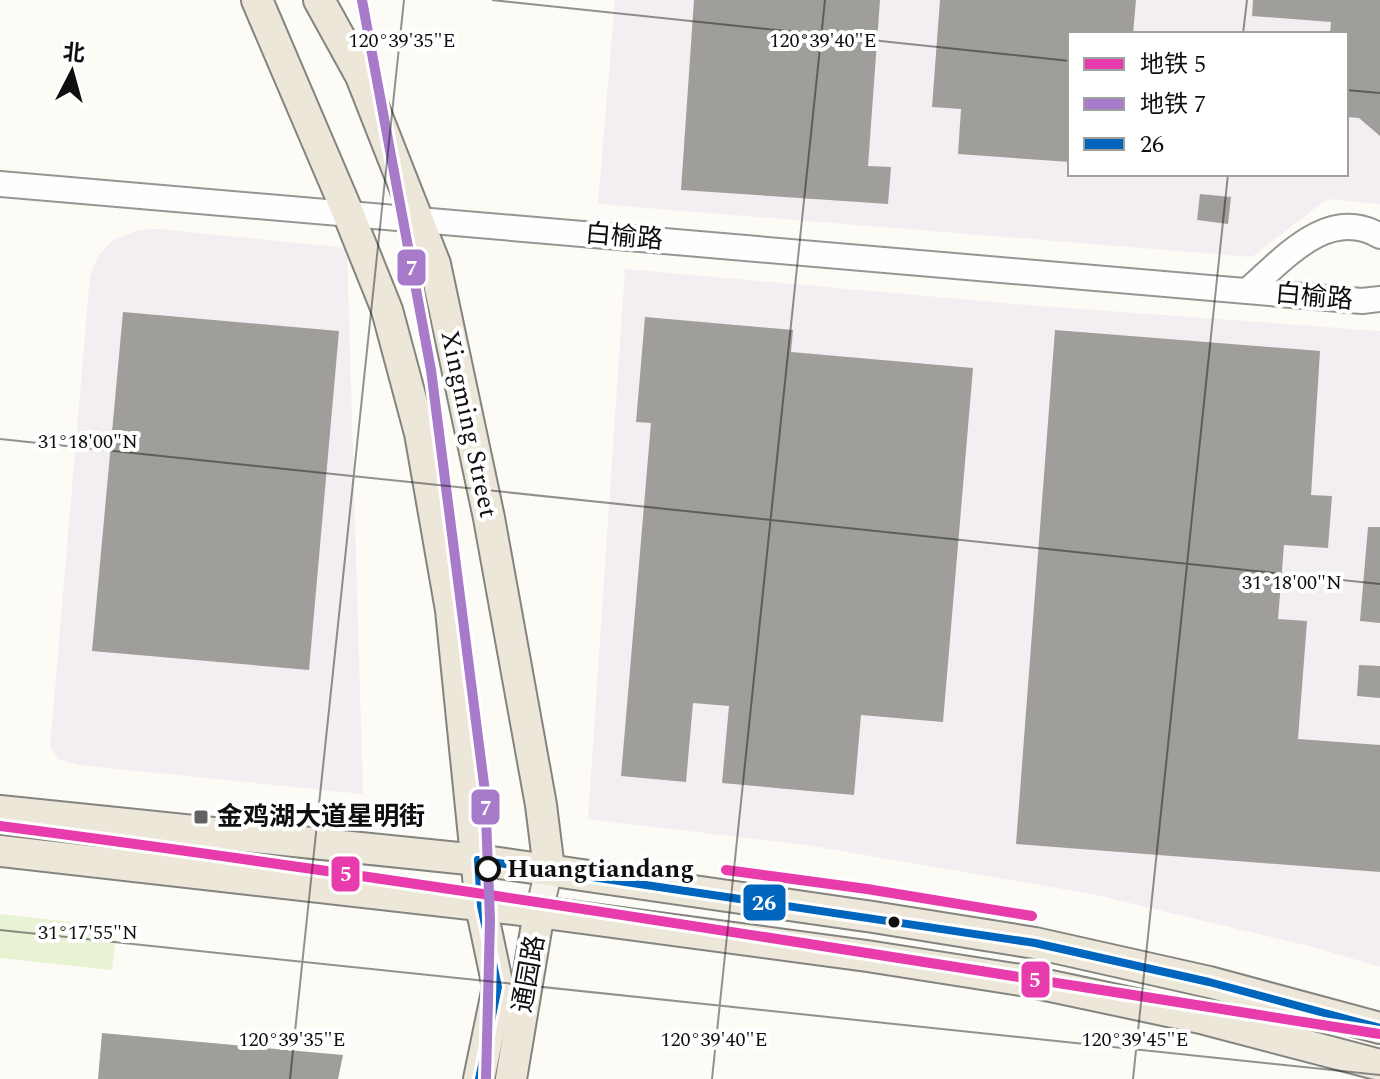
<svg xmlns="http://www.w3.org/2000/svg" width="1380" height="1079" viewBox="0 0 1380 1079" font-family="Spectral,'Noto Sans SC',serif">
<style>
.industrial{fill:#f3eef1;fill-rule:evenodd}
.green{fill:#e8f3d4}
.building{fill:#a09e9a}
.lines{fill:none;stroke-linecap:round;stroke-linejoin:round}
.tertiary-casing{stroke:#969593;stroke-width:28}
.secondary-casing{stroke:#8c8c89;stroke-width:30}
.primary-casing{stroke:#838380;stroke-width:34}
.tertiary{stroke:#fffefe;stroke-width:24}
.secondary{stroke:#f5f3eb;stroke-width:26}
.primary{stroke:#ede7da;stroke-width:30}
.bus-1-casing{stroke:#fff;stroke-width:14}
.bus-1{stroke:#0065bd;stroke-width:8}
.metro-1-casing{stroke:#fff;stroke-width:16}
.metro-2-casing{stroke:#fff;stroke-width:16}
.metro-1{stroke:#e93cac;stroke-width:10}
.metro-2{stroke:#a77bca;stroke-width:10}
.ticks{fill:none;stroke:#0f0f0f;stroke-width:2;stroke-opacity:0.45}
.poi-dot{fill:#626260;stroke:#fff;stroke-width:3}
.stop-dot{fill:#fff;stroke:#0f0f0f;stroke-width:4}
.bus-dot{fill:#0f0f0f;stroke:#fff;stroke-width:3}
.labels{text-anchor:middle;dominant-baseline:central;stroke-width:8;stroke-linejoin:round;paint-order:stroke}
.street-label{font-size:26px;fill:#0f0f0f;stroke:#fff}
.poi-label{font-size:26px;font-weight:bold;fill:#0f0f0f;stroke:#fff;text-anchor:start}
.stop-label{font-size:26px;font-weight:bold;fill:#0f0f0f;stroke:#fff;text-anchor:start}
.ticks-label{font-size:20px;text-anchor:middle;fill:#0f0f0f;stroke:#fff;stroke-width:8;stroke-linejoin:round;paint-order:stroke}
.line-badge{stroke:#fff;stroke-width:3}
.badge-label{font-size:22px;text-anchor:middle;font-weight:bold;fill:#fff}
</style>
<rect width="100%" height="100%" fill="#fcfbf5"/>
<!-- industrial -->
<g class="industrial">
<path d="M615 0H1380V204L1327 199 1252 257 598 204ZM1070 34H1346V174H1070Z"/>
<path d="M156 229 347 248 363 794 78 765 60 760 50 748 90 276 98 256 113 240 138 230Z"/>
<path d="M625 269 1026 305 1380 331V967L1317 948 1092 894 807 845 588 819Z"/>
</g>
<!-- green -->
<path class="green" d="M0 914 117 927 112 970 0 958Z"/>
<!-- building -->
<g class="building">
<path d="M694 0H880L868 166 891 167 888 204 681 190Z"/>
<path d="M940 0H1136L1133 34H1070V162L958 154 961 109 932 107Z"/>
<path d="M1253 0H1380V136L1359 118 1346 117V34H1330L1331 22 1252 16Z"/>
<path d="M1200 194 1231 197 1228 224 1197 220Z"/>
<path d="M123 312 339 331 309 670 92 651Z"/>
<path d="M645 317 793 330 791 352 973 368 943 722 861 715 854 795 722 783 729 706 693 703 686 782 621 776 651 423 636 422Z"/>
<path d="M1055 330 1320 351 1311 495 1332 496 1328 548 1284 545 1278 619 1307 621 1298 739 1380 745V872L1016 844Z"/>
<path d="M1368 527H1380V623L1360 621Z"/>
<path d="M1359 665 1380 666V698L1357 696Z"/>
<path d="M102 1033 343 1055 338 1079H98Z"/>
</g>
<g class="lines">
<defs>
<g id="tertiary">
<path d="M0 184 1362 301 1380 299"/>
<path d="M1247 291C1283 260 1328 205 1380 236"/>
</g>
<path id="secondary" d="M539 912 549 869"/>
<g id="primary">
<path d="M257 0 348 213 387 310 420 433 451 610 481 906 498 987 479 1079"/>
<path d="M319 0 361 76 435 264 489 518 541 805 549 869"/>
<path d="M0 811 478 860 873 917 1035 943 1209 982 1380 1028"/>
<path d="M0 851 539 912 867 956 1027 981 1201 1018 1380 1065"/>
<path d="M511 1079 539 912"/>
</g>
</defs>
<!-- tertiary casing -->
<use href="#tertiary" class="tertiary-casing"/>
<!-- secondary casing -->
<use href="#secondary" class="secondary-casing"/>
<!-- primary casing -->
<use href="#primary" class="primary-casing"/>
<!-- tertiary -->
<use href="#tertiary" class="tertiary"/>
<!-- secondary -->
<use href="#secondary" class="secondary"/>
<!-- primary -->
<use href="#primary" class="primary"/>
<defs>
<g id="bus-1">
<path d="M478 860 1035 943 1209 982 1380 1028"/>
<path d="M478 860 481 906 498 987 479 1079"/>
</g>
</defs>
<!-- bus-1 casing -->
<use href="#bus-1" class="bus-1-casing"/>
<!-- bus-1 -->
<use href="#bus-1" class="bus-1"/>
<defs>
<g id="metro-1">
<path d="M0 826C461 886 920 962 1380 1034"/>
<path d="M726 870 867 889 1032 916"/>
</g>
<path id="metro-2" d="M362 0 431 370 485 792 490 920 486 1079"/>
</defs>
<!-- metro-1 casing -->
<use href="#metro-1" class="metro-1-casing"/>
<!-- metro-2 casing -->
<use href="#metro-2" class="metro-2-casing"/>
<!-- metro-1 -->
<use href="#metro-1" class="metro-1"/>
<!-- metro-2 -->
<use href="#metro-2" class="metro-2"/>
</g>
<!-- ticks -->
<path class="ticks" d="M492 0 1070 61M1243 34 1247 0M1346 90 1380 93M0 439 1380 584M0 930 1380 1075M290 1079 404 0M712 1079 825 0M1133 1079 1228 174"/>
<!-- markers -->
<rect class="poi-dot" x="193" y="809" width="16" height="16" rx="4"/>
<circle class="stop-dot" cx="488" cy="869" r="11"/>
<circle class="bus-dot" cx="894" cy="922" r="7"/>
<g class="labels">
<!-- street labels -->
<g class="street-label">
<text transform="translate(624 237) rotate(5)">白榆路</text>
<text transform="translate(1314 297) rotate(5)">白榆路</text>
<text transform="translate(469 424) rotate(78)">Xingming Street</text>
<text transform="translate(529 974) rotate(-80)">通园路</text>
</g>
<!-- poi labels -->
<g class="poi-label">
<text x="217" y="817">金鸡湖大道星明街</text>
</g>
<!-- stop labels -->
<g class="stop-label">
<text x="507" y="869">Huangtiandang</text>
</g>
</g>
<g class="ticks-label">
<text x="402" y="47">120°39'35"E</text>
<text x="823" y="47">120°39'40"E</text>
<text x="88" y="448">31°18'00"N</text>
<text x="1292" y="589">31°18'00"N</text>
<text x="88" y="939">31°17'55"N</text>
<text x="292" y="1046">120°39'35"E</text>
<text x="714" y="1046">120°39'40"E</text>
<text x="1135" y="1046">120°39'45"E</text>
</g>
<g class="line-badge">
<rect x="396" y="248" width="31" height="39" rx="8" fill="#a77bca"/>
<rect x="470" y="788" width="31" height="38" rx="8" fill="#a77bca"/>
<rect x="330" y="855" width="31" height="38" rx="8" fill="#e93cac"/>
<rect x="742" y="883" width="45" height="39" rx="8" fill="#0065bd"/>
<rect x="1020" y="960" width="31" height="39" rx="8" fill="#e93cac"/>
</g>
<g class="badge-label">
<text x="412" y="275">7</text>
<text x="486" y="815">7</text>
<text x="346" y="881">5</text>
<text x="764" y="910">26</text>
<text x="1035" y="987">5</text>
</g>
<!-- legend -->
<rect x="1068" y="32" width="280" height="144" fill="#ffffff" stroke="#9f9f9f" stroke-width="2"/>
<rect x="1084" y="58" width="40" height="12" fill="#e93cac" stroke="#9f9f9f" stroke-width="2"/>
<text x="1140" y="72" font-size="24" fill="#0f0f0f">地铁 5</text>
<rect x="1084" y="98" width="40" height="12" fill="#a77bca" stroke="#9f9f9f" stroke-width="2"/>
<text x="1140" y="112" font-size="24" fill="#0f0f0f">地铁 7</text>
<rect x="1084" y="138" width="40" height="12" fill="#0065bd" stroke="#9f9f9f" stroke-width="2"/>
<text x="1140" y="152" font-size="24" fill="#0f0f0f">26</text>
<!-- north arrow -->
<g transform="translate(72 72) rotate(6)" stroke="#ffffff" stroke-width="6" paint-order="stroke">
<path d="M0-6L14 30L0 20L-14 30Z" fill="#0f0f0f"/>
<text y="-12" font-size="22" font-weight="bold" text-anchor="middle" fill="#0f0f0f">北</text>
</g>
</svg>
